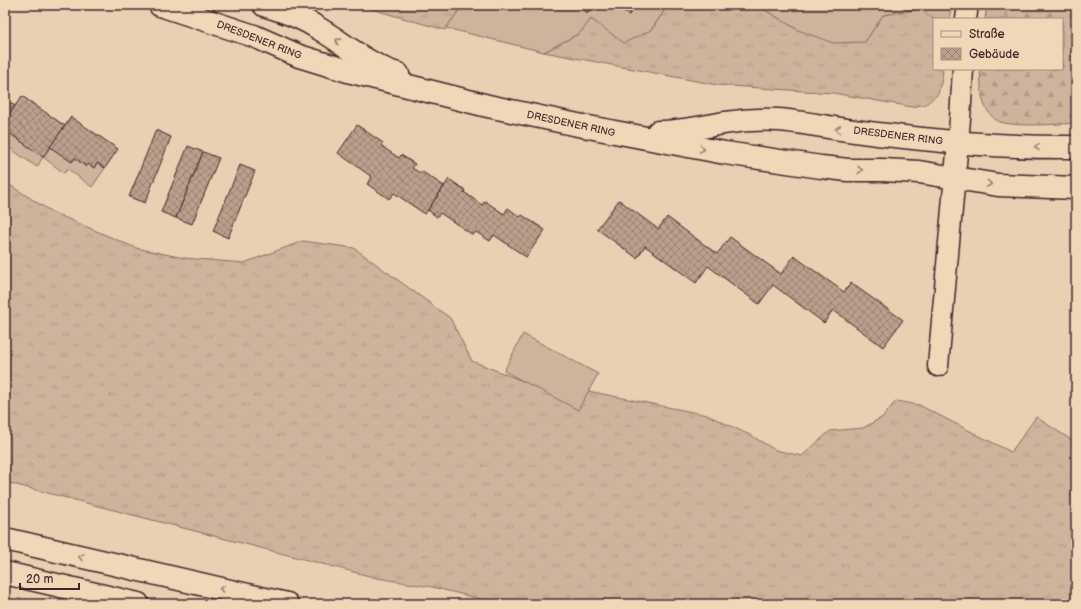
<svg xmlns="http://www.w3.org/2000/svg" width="1081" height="609" viewBox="0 0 1081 609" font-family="'Balsamiq Sans',sans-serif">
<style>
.grass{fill:url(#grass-tufts);stroke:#8c6a64}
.forest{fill:url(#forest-firs);stroke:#8c6a64}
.garden{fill:#ceb49c;stroke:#8c6a64}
.building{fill:url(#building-cross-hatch);stroke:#4a1f2b}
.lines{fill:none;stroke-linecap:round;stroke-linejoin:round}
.minor-casing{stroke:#4a1f2b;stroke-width:23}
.tertiary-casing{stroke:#4a1f2b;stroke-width:25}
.motorway-casing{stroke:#4a1f2b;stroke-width:25}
.minor{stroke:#efd8b8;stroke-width:20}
.tertiary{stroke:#efd8b8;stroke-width:22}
.motorway{stroke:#efd8b8;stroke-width:22}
.oneway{stroke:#9c7c72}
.labels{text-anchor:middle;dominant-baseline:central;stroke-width:4;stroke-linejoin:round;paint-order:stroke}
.street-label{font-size:10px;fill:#4a1f2b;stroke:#efd8b8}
</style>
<defs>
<pattern id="grass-tufts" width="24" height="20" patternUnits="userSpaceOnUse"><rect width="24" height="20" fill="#ceb49c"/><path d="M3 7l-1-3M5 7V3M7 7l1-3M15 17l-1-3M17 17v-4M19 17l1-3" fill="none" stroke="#b29a87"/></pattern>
<pattern id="forest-firs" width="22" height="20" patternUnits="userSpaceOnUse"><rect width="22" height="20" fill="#ceb49c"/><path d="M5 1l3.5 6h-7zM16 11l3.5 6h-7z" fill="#b29a87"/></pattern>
<pattern id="building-cross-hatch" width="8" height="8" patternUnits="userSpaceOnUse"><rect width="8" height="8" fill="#bc9f8d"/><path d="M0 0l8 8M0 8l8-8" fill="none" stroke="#9b8173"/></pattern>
</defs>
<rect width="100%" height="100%" fill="#e8d1b2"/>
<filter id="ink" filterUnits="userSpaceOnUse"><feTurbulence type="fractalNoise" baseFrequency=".025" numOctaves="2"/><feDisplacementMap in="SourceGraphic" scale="8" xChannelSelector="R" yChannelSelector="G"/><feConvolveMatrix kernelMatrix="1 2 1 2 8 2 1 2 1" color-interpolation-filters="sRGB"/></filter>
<g filter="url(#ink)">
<!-- grass -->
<g class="grass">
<path d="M357 5H463L445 30Z"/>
<path d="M668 5H740L743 7 745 5H757L798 30 865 42 883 15 920 9 935 19 934 69H943L942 79 938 94 926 104 912 107 833 93 717 85 544 52 580 33 591 19 651 30Z"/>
<path d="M5 182 52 212 136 248 184 258 244 263 303 241 354 248 450 318 472 361 525 382 553 384 707 415 752 436 775 450 802 456 830 431 863 428 883 417 896 401 919 405 1011 452 1036 417 1076 443V604H501L432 587 377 578 5 482Z"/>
</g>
<!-- forest -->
<path class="forest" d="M987 5H1076V123C1061 124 1007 128 996 120 993 118 988 112 986 108 980 97 981 82 980 69H1062V19H985Z"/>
<!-- garden -->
<g class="garden">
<path d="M463 5H576L588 13 594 5H614L629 15 636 5H668L651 30 624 43 591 19 580 33 544 52 446 28Z"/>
<path d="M757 5H832L839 10 843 5H952L949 19H935L920 9 883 15 865 42 833 43 798 30Z"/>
<path d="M5 130 43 157 50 147 72 162 75 158 86 166 88 164 94 168 97 163 105 168 92 187 68 169 64 173 43 157 37 167 5 145Z"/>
<path d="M523 334 598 374 578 410 504 371Z"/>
</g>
<!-- building -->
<g class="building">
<path d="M576 5H594L588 13Z"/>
<path d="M614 5H636L629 15Z"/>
<path d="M22 96 65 126 43 157 5 130V120Z"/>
<path d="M5 99 15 106 5 120Z"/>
<path d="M71 117 118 149 105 168 97 163 94 168 88 164 86 167 75 158 72 162 50 147Z"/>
<path d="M357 125 383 143 381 146 399 158 401 155 415 164 412 168 420 173 421 171 444 186 425 214 394 193 389 199 367 184 372 177 338 153Z"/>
<path d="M156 130 171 137 145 203 129 197Z"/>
<path d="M188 146 203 152 176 218 161 212Z"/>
<path d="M203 152 219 158 192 224 176 218Z"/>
<path d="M240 165 255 171 228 238 213 231Z"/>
<path d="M449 179 465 190 464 192 482 205 485 201 504 214 508 208 520 217 522 215 545 230 526 257 494 235 490 241 476 232 473 235 440 213 437 217 428 210Z"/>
<path d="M619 200 658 229 667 217 717 254 730 237 781 274 794 256 844 292 851 283 903 320 883 347 833 310 824 323 773 285 759 304 708 266 696 283 645 246 637 258 597 229Z"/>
</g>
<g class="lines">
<defs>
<g id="minor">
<path d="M966 19 968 5"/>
<path d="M938 366 960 119 963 69"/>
</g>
<g id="tertiary">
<path d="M160 5 254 36 299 56 348 71 488 106 578 125 725 153 821 167 848 170H883L919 172 998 185 1076 188"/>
<path d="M264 5C283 11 301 17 318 28 342 42 371 67 398 74"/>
<path d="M658 132C681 132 701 127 724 123 742 120 760 119 778 120 806 122 834 129 862 132 934 141 1004 148 1076 147"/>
</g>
<g id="motorway">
<path d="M5 539 287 604"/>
<path d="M5 573 138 604"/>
</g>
</defs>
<!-- minor casing -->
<use href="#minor" class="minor-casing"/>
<!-- tertiary casing -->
<use href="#tertiary" class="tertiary-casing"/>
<!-- motorway casing -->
<use href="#motorway" class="motorway-casing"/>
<!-- minor -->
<use href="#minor" class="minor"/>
<!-- tertiary -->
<use href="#tertiary" class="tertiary"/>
<!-- motorway -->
<use href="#motorway" class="motorway"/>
</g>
<!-- one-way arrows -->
<defs><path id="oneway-chevron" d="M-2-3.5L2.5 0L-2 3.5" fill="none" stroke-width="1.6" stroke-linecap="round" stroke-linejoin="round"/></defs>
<g class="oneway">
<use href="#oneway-chevron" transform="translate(338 41) rotate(-147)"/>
<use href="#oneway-chevron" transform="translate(838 129) rotate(-172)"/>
<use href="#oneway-chevron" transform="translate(1037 147) rotate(-179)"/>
<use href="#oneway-chevron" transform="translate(702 149) rotate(10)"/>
<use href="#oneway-chevron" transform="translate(860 170) rotate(-1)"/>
<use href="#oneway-chevron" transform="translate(989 184) rotate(8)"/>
<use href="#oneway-chevron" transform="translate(81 557) rotate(-167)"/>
<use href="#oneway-chevron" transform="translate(222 589) rotate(-167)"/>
</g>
</g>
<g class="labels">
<!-- street labels -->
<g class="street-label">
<text transform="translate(259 40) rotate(21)">DRESDENER RING</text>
<text transform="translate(571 124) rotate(12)">DRESDENER RING</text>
<text transform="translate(898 136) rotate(7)">DRESDENER RING</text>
</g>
</g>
<!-- margin -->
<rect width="1081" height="609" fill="none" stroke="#efd8b8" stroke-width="20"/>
<rect x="10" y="10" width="1061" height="589" fill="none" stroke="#4a1f2b" stroke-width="1.5" filter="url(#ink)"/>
<!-- legend -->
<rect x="933" y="18" width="130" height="52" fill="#efd8b8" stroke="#ad8e80"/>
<rect x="941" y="31" width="20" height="6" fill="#efd8b8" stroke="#ad8e80"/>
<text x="969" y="38" font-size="12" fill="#4a1f2b">Straße</text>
<rect x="941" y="48" width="20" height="12" fill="url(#building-cross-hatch)" stroke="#ad8e80"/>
<text x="969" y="58" font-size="12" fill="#4a1f2b">Gebäude</text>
<!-- scale -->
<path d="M20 583v6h59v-6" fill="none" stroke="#4a1f2b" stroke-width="2"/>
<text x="26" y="583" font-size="12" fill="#4a1f2b" stroke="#efd8b8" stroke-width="3" paint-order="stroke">20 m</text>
</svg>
